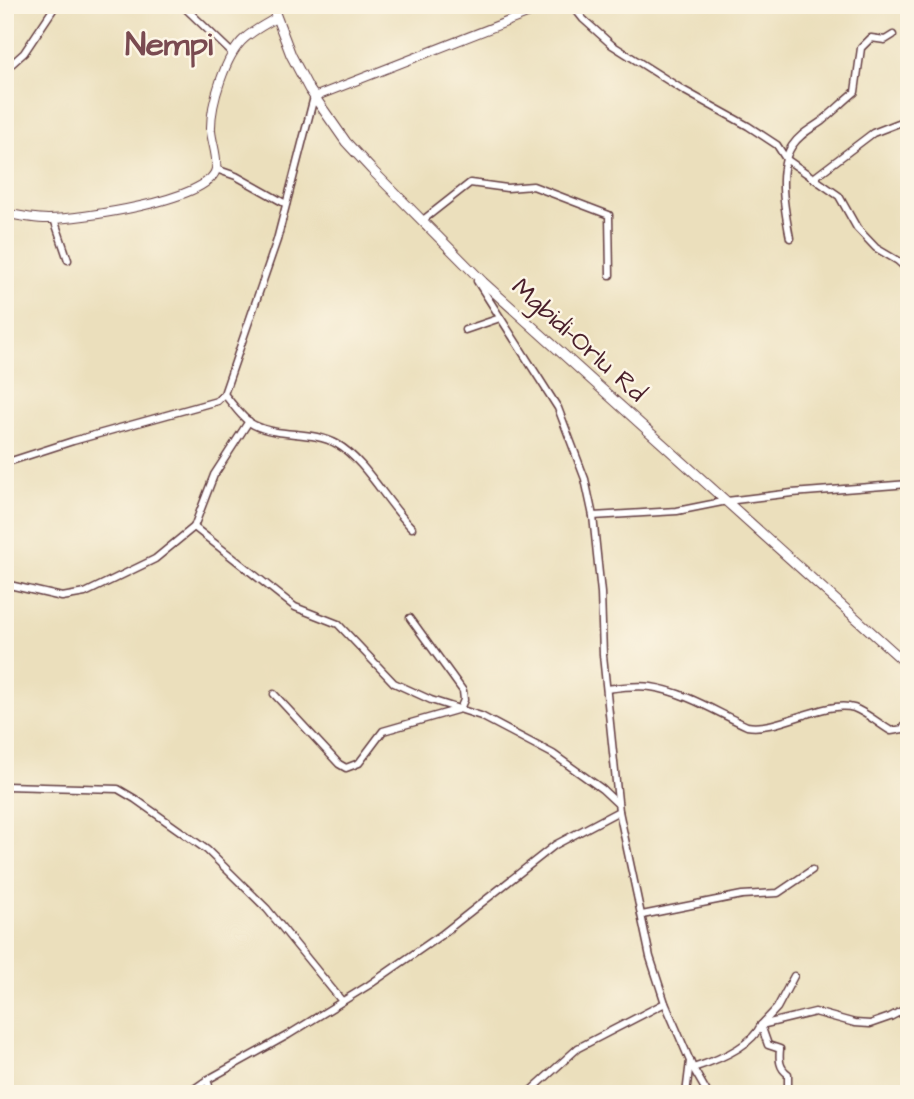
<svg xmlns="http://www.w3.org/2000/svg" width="914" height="1099" viewBox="0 0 914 1099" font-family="'Architects Daughter',sans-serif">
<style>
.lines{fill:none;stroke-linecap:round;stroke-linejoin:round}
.minor-casing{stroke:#623c41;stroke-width:9}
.tertiary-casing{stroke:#623c41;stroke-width:10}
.secondary-casing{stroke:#623c41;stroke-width:11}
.minor{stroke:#fff;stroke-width:6}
.tertiary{stroke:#fff;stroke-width:8}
.secondary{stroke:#fff;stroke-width:9}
.labels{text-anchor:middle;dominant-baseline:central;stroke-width:5;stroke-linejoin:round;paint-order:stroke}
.street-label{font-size:26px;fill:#4a1f2b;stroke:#fcf5e5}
.district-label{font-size:33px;font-weight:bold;fill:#7a4b51;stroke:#fcf5e5}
</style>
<rect width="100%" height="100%" fill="#fcf5e5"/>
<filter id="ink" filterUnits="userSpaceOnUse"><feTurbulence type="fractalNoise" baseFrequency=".0143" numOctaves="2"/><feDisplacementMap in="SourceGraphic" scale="14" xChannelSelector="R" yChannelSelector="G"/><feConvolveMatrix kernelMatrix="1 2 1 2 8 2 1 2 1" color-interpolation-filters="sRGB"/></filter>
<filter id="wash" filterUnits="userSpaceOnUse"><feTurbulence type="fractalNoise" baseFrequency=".00686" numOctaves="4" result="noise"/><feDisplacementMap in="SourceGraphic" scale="28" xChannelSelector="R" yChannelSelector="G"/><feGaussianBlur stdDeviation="1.57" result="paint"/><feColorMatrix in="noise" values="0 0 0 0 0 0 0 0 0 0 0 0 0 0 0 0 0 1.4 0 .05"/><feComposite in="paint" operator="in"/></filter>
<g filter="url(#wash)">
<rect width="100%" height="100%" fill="#ebdfbc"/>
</g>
<g filter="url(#ink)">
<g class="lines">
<defs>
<g id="minor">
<path d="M182 5 232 53"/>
<path d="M517 5 522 16"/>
<path d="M572 5 583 19 612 45 683 90 748 126 777 145 786 159 839 196 857 228 876 248 898 261 909 271"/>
<path d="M5 70 24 53 56 5"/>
<path d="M216 169 236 176 286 204"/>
<path d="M815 177 873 133 909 119"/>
<path d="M54 219 68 260"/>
<path d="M423 220 470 183 507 188 533 186 609 215 610 275"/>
<path d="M790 238C785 211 776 170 792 146 800 134 811 129 822 121 833 112 844 101 855 92L861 48 871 38 885 40 893 35"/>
<path d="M477 281 558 408 585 479 593 516 601 593 603 655 619 811 650 957 665 1003 693 1068 708 1094"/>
<path d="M465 330 500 318"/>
<path d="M224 394C233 404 242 419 254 425 280 438 312 430 337 444 365 460 387 503 412 528"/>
<path d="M5 463 73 441 217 401 224 394 277 240 314 97"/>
<path d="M593 516 677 511 727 501 792 493 909 484"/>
<path d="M194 527 295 607 338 624 394 683 431 700 481 716 553 754 602 789 618 804"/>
<path d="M5 584 62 597 85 593 155 559 194 527 214 475 249 421"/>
<path d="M607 689C622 687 636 685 651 687 685 692 716 712 747 726 777 732 825 699 854 708 867 713 879 724 891 731L903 729 909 719"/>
<path d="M274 694 339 764 346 768 359 763 383 731 460 709 464 700 463 691 410 618"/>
<path d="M5 786 118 789 135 799 207 850 267 909 341 1000"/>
<path d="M642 915 742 895 778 893 812 870"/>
<path d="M693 1068C715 1061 751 1047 761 1025L815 1012 855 1023 870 1024 890 1017 909 1007"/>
<path d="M207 1080 212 1094"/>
<path d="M187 1094 207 1080 288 1035 369 985 441 935 555 845 619 811"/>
<path d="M527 1094 578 1048 665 1003"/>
<path d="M686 1094 690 1061"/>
<path d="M788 1094V1074C779 1068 779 1059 780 1049L768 1045 761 1025 777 1008 794 976"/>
</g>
<g id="tertiary">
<path d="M314 97 550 5"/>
<path d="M5 213C19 216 33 219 48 219 77 219 210 201 216 169 218 157 212 143 211 131 210 106 225 55 245 38 254 30 266 24 276 18"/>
</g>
<path id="secondary" d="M272 5 291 55 309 89 346 142 372 170 483 282 909 666"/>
</defs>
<!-- minor casing -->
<use href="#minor" class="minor-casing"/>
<!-- tertiary casing -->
<use href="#tertiary" class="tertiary-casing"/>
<!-- secondary casing -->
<use href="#secondary" class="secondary-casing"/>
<!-- minor -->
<use href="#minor" class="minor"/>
<!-- tertiary -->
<use href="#tertiary" class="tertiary"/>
<!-- secondary -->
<use href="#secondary" class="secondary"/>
</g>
</g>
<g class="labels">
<!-- street labels -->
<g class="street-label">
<text transform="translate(579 340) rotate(42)">Mgbidi-Orlu Rd</text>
</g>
<!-- district labels -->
<g class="district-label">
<text x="169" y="45">Nempi</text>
</g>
</g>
<!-- margin -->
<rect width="914" height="1099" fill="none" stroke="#fcf5e5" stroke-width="28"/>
</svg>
